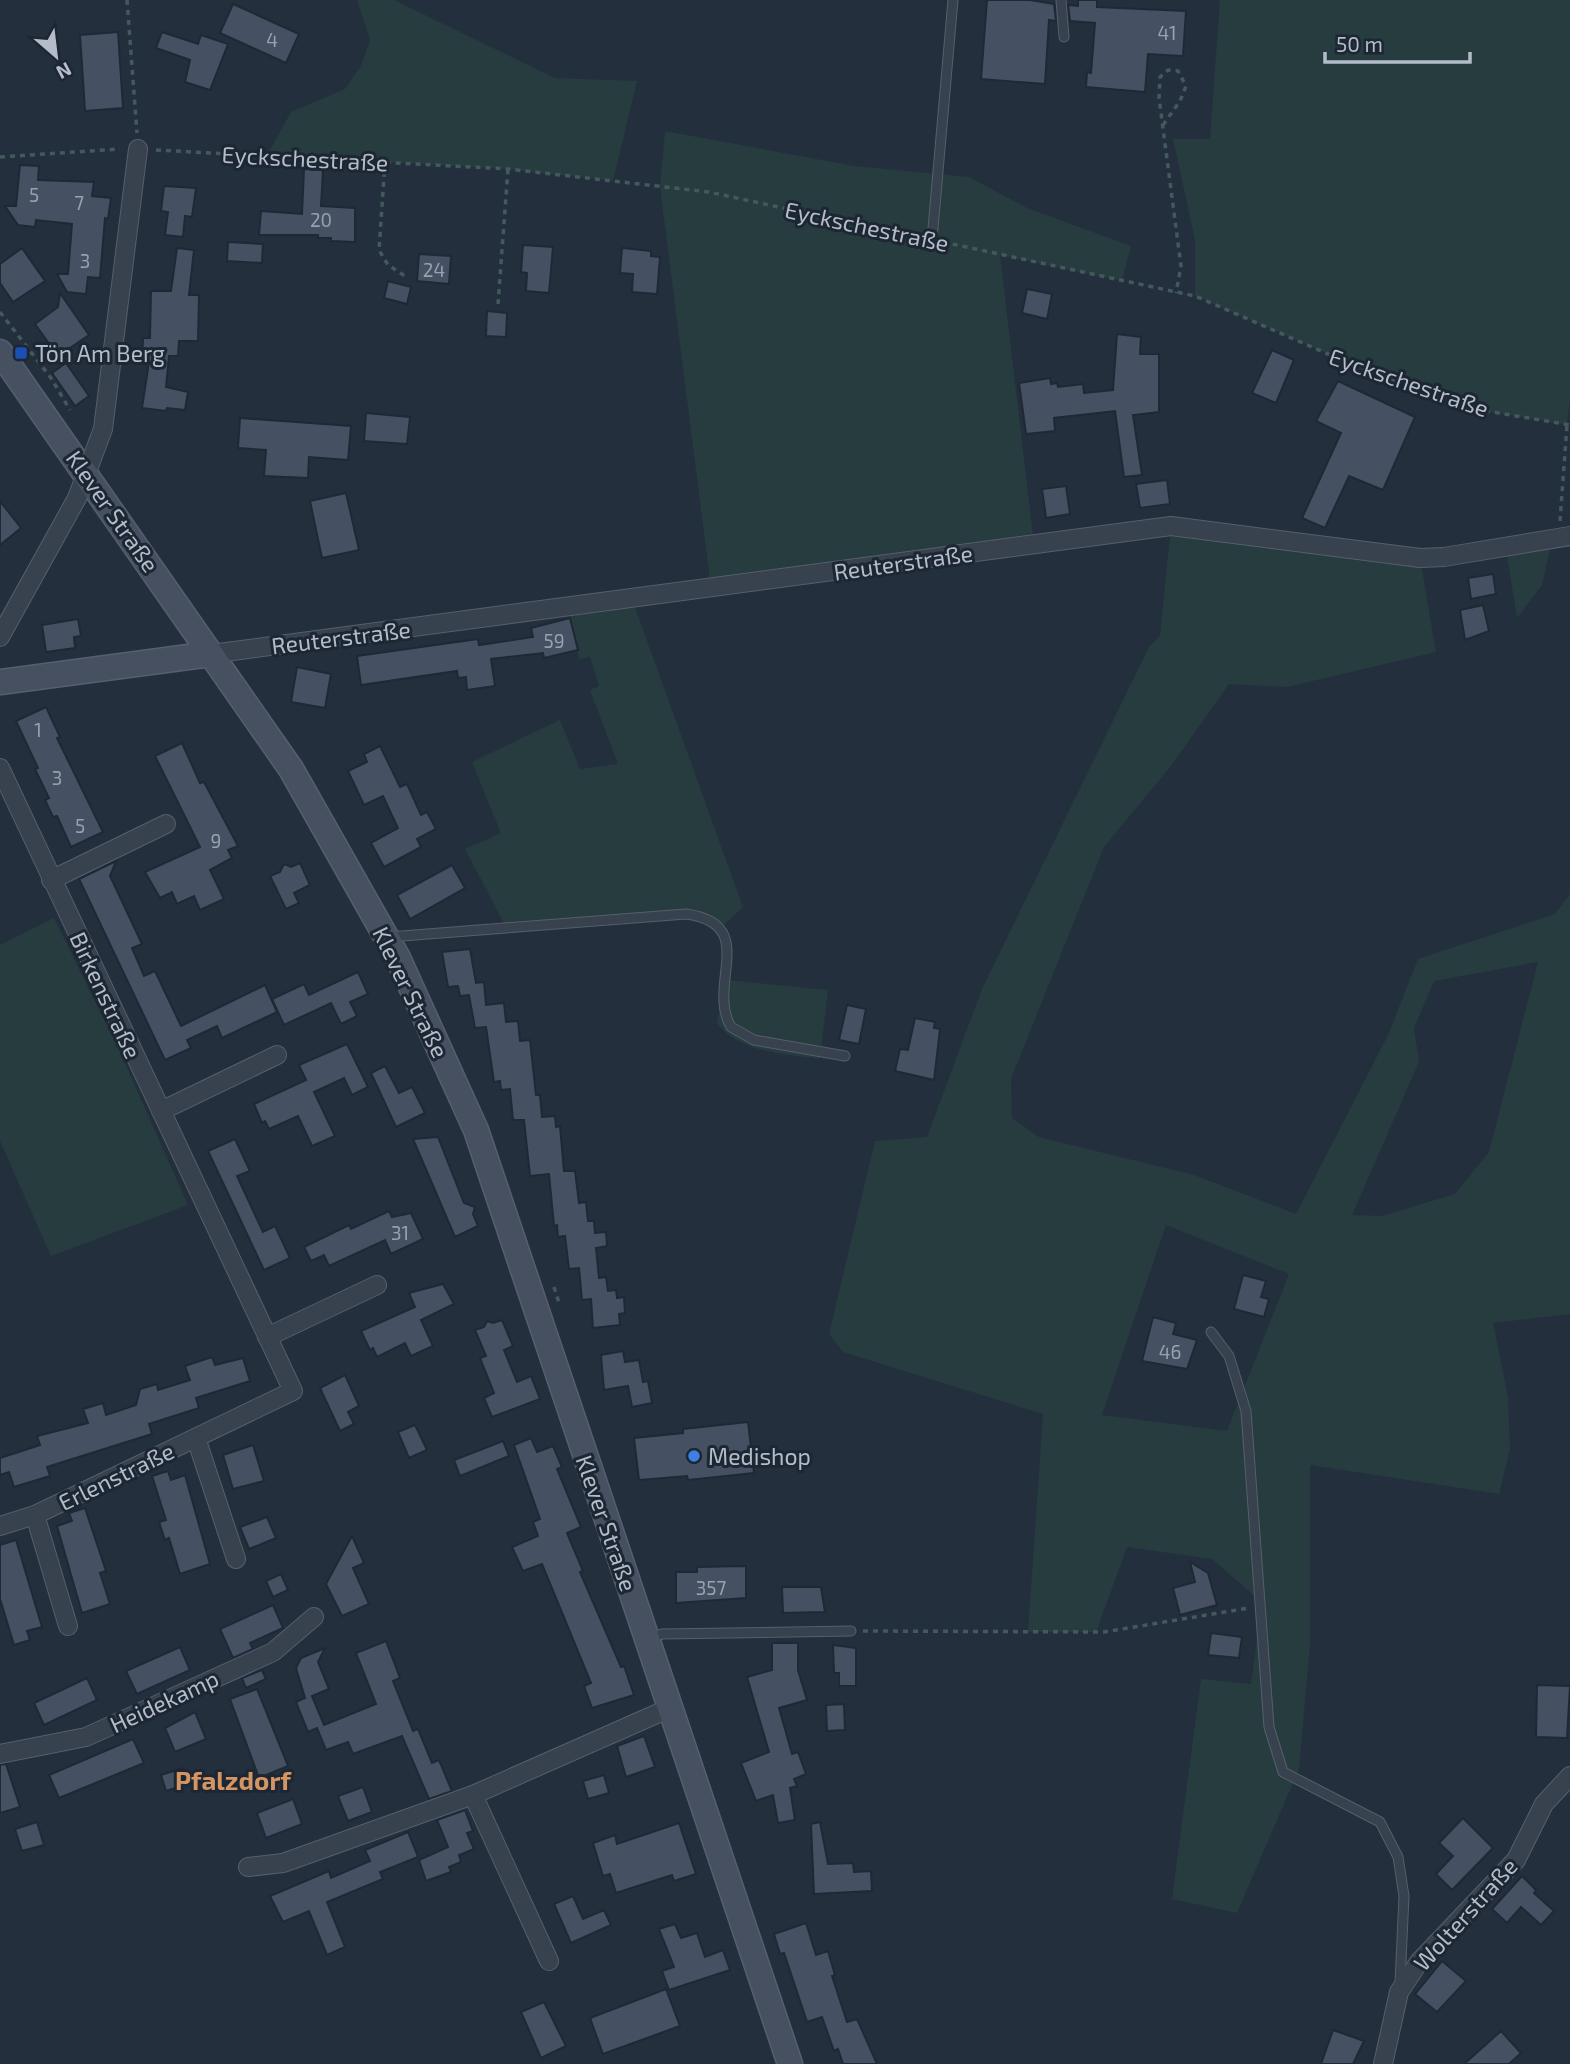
<svg xmlns="http://www.w3.org/2000/svg" width="1570" height="2064" viewBox="0 0 1570 2064" font-family="'Exo 2',sans-serif">
<style>
.green{fill:#263c3f;fill-rule:evenodd}
.building{fill:#455162;stroke:#1f2835;stroke-width:2}
.lines{fill:none;stroke-linecap:round;stroke-linejoin:round}
.lane-casing{stroke:#565f6c;stroke-width:11}
.street-casing{stroke:#565f6c;stroke-width:20}
.secondary-casing{stroke:#565f6c;stroke-width:27}
.path{stroke:#44595c;stroke-width:3.5;stroke-dasharray:5 5;stroke-linecap:butt}
.lane{stroke:#38414e;stroke-width:9}
.street{stroke:#38414e;stroke-width:18}
.secondary{stroke:#465061;stroke-width:24}
.transit-dot{fill:#1a4fb4;stroke:#1d2633;stroke-width:2.5}
.shop-dot{fill:#3f7fe0;stroke:#1d2633;stroke-width:2.5}
.labels{text-anchor:middle;dominant-baseline:central;stroke-width:6;stroke-linejoin:round;paint-order:stroke}
.number-label{font-size:19px;fill:#98a1af}
.street-label{font-size:23px;fill:#b4bcc9;stroke:#1d2633}
.poi-label{font-size:23px;fill:#b4bcc9;stroke:#1d2633;text-anchor:start}
.quarter-label{font-size:26px;font-weight:bold;fill:#d59563;stroke:#1d2633}
</style>
<rect width="100%" height="100%" fill="#242f3e"/>
<!-- green -->
<g class="green">
<path d="M357 0H394L555 78 637 81 613 181 508 169 267 155 291 112 345 89 361 66 370 40Z"/>
<path d="M1220 0H1570V397L1567 425 1469 408 1374 374 1195 296V240L1173 139H1210Z"/>
<path d="M665 131 854 166 969 177 1027 208 1131 246 1122 281 1000 255 1034 544 711 588 660 187Z"/>
<path d="M1171 526 1420 558 1436 652 1287 687 1229 684 1171 766 1104 847 1011 1079 1012 1118 1039 1137 1194 1175 1296 1214 1388 1035 1418 959 1555 914 1570 894V1314L1493 1323 1508 1397 1510 1449 1499 1494 1310 1465V1644L1299 1769 1237 1913 1172 1899 1201 1679 1251 1684 1262 1602 1212 1559 1127 1547 1096 1632H1028L1043 1414 843 1352 829 1334 875 1141 927 1137 982 989 1149 647 1160 635ZM1538 962 1489 1152 1455 1194 1382 1216 1352 1215 1419 1062 1414 1028 1434 981ZM1166 1225 1289 1274 1227 1431 1102 1415Z"/>
<path d="M1550 549 1542 585 1517 618 1507 555Z"/>
<path d="M632 599 743 907 720 929 700 916 506 927 465 849 501 833 472 762 560 720 580 769 618 764 590 690 599 686 590 657 579 659 568 607Z"/>
<path d="M54 918 119 1050 188 1205 51 1256 0 1141V945Z"/>
<path d="M725 980 828 990 820 1059C785 1054 740 1053 717 1023Z"/>
</g>
<!-- building -->
<g class="building">
<path d="M987 0H1030L1054 4 1056 21 1049 20 1045 84 981 79Z"/>
<path d="M1078 0H1097V7L1186 11 1183 56 1148 54 1145 92 1086 87 1087 72 1091 73 1095 23 1070 21 1068 5 1078 6Z"/>
<path d="M233 4 299 34 286 63 220 33Z"/>
<path d="M118 32 123 108 85 111 80 35Z"/>
<path d="M162 32 198 44 201 35 228 44 210 90 185 82 190 60 156 48Z"/>
<path d="M20 165 39 166 38 180 94 182 92 196 111 198 108 219 105 218 100 278 88 277 86 294 67 292 57 274H68L72 224 36 220 35 227 18 225 5 206H16Z"/>
<path d="M304 169 323 170 321 206 355 208V242L331 241V238H318V235H259L261 211 302 214Z"/>
<path d="M164 186 196 188 192 217 185 216 183 237 165 235 168 212 161 211Z"/>
<path d="M228 242 263 244 262 263 227 261Z"/>
<path d="M523 245 553 247 549 293 526 291 527 273 521 272Z"/>
<path d="M22 248 45 281 13 302 0 283V264Z"/>
<path d="M177 248 194 250 189 295H199L198 341H179L178 356H169L166 387 188 392 185 410 167 408 166 411 142 408 149 362 142 361 143 338H150L151 291H171Z"/>
<path d="M622 248 651 251V256L660 257 657 294 632 292 633 274 620 273Z"/>
<path d="M419 254 451 256 449 284 417 281Z"/>
<path d="M388 281 411 287 407 304 384 298Z"/>
<path d="M1027 289 1052 294 1047 319 1022 313Z"/>
<path d="M60 293 89 335 58 356 35 324 58 307Z"/>
<path d="M487 311 507 313 506 337 486 336Z"/>
<path d="M1117 334 1141 337 1140 354H1159V412L1133 415 1142 475 1124 477 1115 411 1054 418 1055 431 1026 434 1019 383 1050 378 1051 384 1057 383 1058 387 1083 384 1084 393 1113 390Z"/>
<path d="M1272 350 1294 360 1276 403 1252 393Z"/>
<path d="M66 363 89 396 75 406 52 373Z"/>
<path d="M1338 381 1415 417 1383 490 1349 476 1325 528 1302 518 1341 433 1316 421Z"/>
<path d="M366 413 410 417 407 444 364 441Z"/>
<path d="M240 418 351 426 348 460 309 457 308 478 264 476 266 450 238 448Z"/>
<path d="M1167 480 1170 504 1140 508 1136 484Z"/>
<path d="M1066 486 1070 514 1046 518 1042 489Z"/>
<path d="M346 493 359 550 322 558 310 501Z"/>
<path d="M0 501 21 528 0 545Z"/>
<path d="M1493 574 1496 594 1471 599 1468 578Z"/>
<path d="M1483 605 1489 631 1465 640 1460 610Z"/>
<path d="M570 618 578 650 544 658 543 653 491 659 495 686 467 690 466 677 458 678 457 671 361 685 357 656 478 639 479 645 533 637 531 628Z"/>
<path d="M78 619 81 636 74 637 75 648 46 652 42 625Z"/>
<path d="M297 667 331 674 325 708 291 702Z"/>
<path d="M46 707 60 737 57 738 103 832 71 847 57 816 53 817 45 800 49 798 35 769 38 768 16 721Z"/>
<path d="M182 743 200 783 204 782 238 846 228 850 232 858 210 870 224 899 200 910 194 896 177 904 172 892 160 898 145 872 200 847 155 756Z"/>
<path d="M380 746 400 787 407 784 421 815 427 812 436 829 417 839 421 847 384 867 371 843 398 828 383 796 364 805 348 771 367 762 364 754Z"/>
<path d="M116 861 110 876 142 944 132 948 144 976 155 971 181 1026 265 985 277 1012 222 1038 217 1026 187 1040 191 1048 165 1060 79 879Z"/>
<path d="M300 863 310 885 294 893 299 903 286 909 270 876 280 872 284 864 291 867Z"/>
<path d="M452 865 465 888 410 919 397 895Z"/>
<path d="M470 949 476 983 484 982 486 1005 504 1003 506 1022 518 1021 520 1041 530 1040 536 1095H540L542 1117 555 1116 556 1127 560 1126 564 1171H575L579 1203 586 1202 588 1221H594L595 1233 606 1232 607 1246 596 1248 599 1278 606 1277 608 1291 616 1290 617 1298 624 1297 625 1313 619 1314 620 1325 593 1328 591 1299 582 1300 579 1268 569 1269 565 1236 558 1237 557 1225 554 1226 549 1174 530 1176 524 1120H513L510 1089 501 1090 500 1081 494 1082 486 1027 475 1028 469 995 460 996 458 986 448 987 442 952Z"/>
<path d="M358 972 368 994 350 1002 357 1016 341 1024 331 1003 284 1025 272 999 304 984 309 995Z"/>
<path d="M847 1005 866 1009 859 1044 839 1040Z"/>
<path d="M915 1018 935 1022 934 1028 940 1029 934 1080 895 1071 900 1049 908 1050Z"/>
<path d="M347 1044 368 1087 352 1095 344 1078 314 1092 335 1136 312 1146 298 1116 269 1129 265 1121 262 1123 254 1104 306 1080 299 1065Z"/>
<path d="M385 1066 399 1093 412 1087 425 1113 396 1127 371 1073Z"/>
<path d="M438 1137 464 1203 475 1207 473 1214 478 1226 455 1237 413 1139Z"/>
<path d="M235 1139 250 1171 237 1176 263 1232 275 1226 290 1258 264 1270 208 1151Z"/>
<path d="M389 1211 392 1217 411 1213 423 1239 391 1254 385 1240 329 1266 324 1255 311 1261 304 1247 349 1225 351 1229Z"/>
<path d="M1243 1275 1266 1281 1261 1297 1269 1299 1264 1317 1234 1309Z"/>
<path d="M443 1284 454 1304 421 1320 433 1346 411 1356 405 1343 377 1357 373 1348 370 1350 361 1331 415 1307 409 1293Z"/>
<path d="M1153 1317 1176 1323 1173 1334 1197 1340 1187 1369 1142 1361Z"/>
<path d="M502 1320 513 1346 504 1350 517 1382 531 1376 540 1399 492 1417 484 1398 494 1393 480 1358 486 1356 475 1330 484 1327 487 1321 493 1323Z"/>
<path d="M623 1351 625 1362 639 1360 643 1382 648 1381 652 1403 632 1407 628 1386 604 1390 601 1355Z"/>
<path d="M212 1357 215 1365 243 1358 250 1381 196 1398 199 1408 149 1424 152 1434 47 1467 50 1476 14 1487 9 1472 0 1475V1458L40 1445 37 1436 88 1423 83 1409 103 1403 106 1415 136 1405 140 1389 157 1384 158 1390 190 1380 185 1366Z"/>
<path d="M345 1375 359 1406 348 1412 354 1424 340 1431 320 1388Z"/>
<path d="M748 1422 754 1473 688 1480 687 1476 639 1480 634 1438 683 1433V1429Z"/>
<path d="M415 1425 427 1450 409 1458 398 1432Z"/>
<path d="M531 1438 537 1452 553 1446 562 1467 557 1469 581 1527 567 1533 583 1571 580 1572 621 1667 624 1666 634 1695 592 1708 584 1686 591 1683 542 1564 523 1571 512 1547 538 1536 533 1522 540 1519 514 1445Z"/>
<path d="M503 1441 509 1456 460 1476 454 1460Z"/>
<path d="M253 1445 264 1481 233 1489 223 1455Z"/>
<path d="M168 1471 171 1480 185 1475 210 1564 180 1574 169 1538 165 1540 159 1522 166 1520 152 1476Z"/>
<path d="M85 1508 106 1571 100 1573 110 1604 82 1613 57 1526 72 1521 69 1513Z"/>
<path d="M267 1517 276 1538 249 1549 240 1527Z"/>
<path d="M352 1536 364 1563 353 1568 369 1604 342 1616 326 1584Z"/>
<path d="M16 1540 42 1627 27 1631 30 1640 14 1645 0 1599V1545Z"/>
<path d="M1190 1562 1208 1573 1217 1605 1180 1615 1173 1588 1195 1582Z"/>
<path d="M746 1566V1598L676 1603V1572H697V1567Z"/>
<path d="M281 1574 288 1590 273 1597 266 1581Z"/>
<path d="M782 1587H821L825 1612 783 1613Z"/>
<path d="M273 1605 283 1628 250 1643 253 1649 233 1658 220 1629Z"/>
<path d="M1211 1633 1242 1637 1239 1658 1208 1655Z"/>
<path d="M386 1641 400 1678 393 1681 413 1731 418 1729 432 1763 439 1760 452 1791 429 1799 402 1736 353 1754 348 1742 326 1750 317 1728 308 1732 296 1702 305 1698 296 1668 301 1658 325 1648 318 1662 329 1689 312 1696 324 1725 376 1704 356 1653Z"/>
<path d="M772 1643H798V1670L807 1700 779 1708 792 1754 798 1752 806 1774 794 1779 797 1786 790 1788 795 1820 778 1823 773 1795 756 1801 741 1763 769 1752 747 1677 772 1670Z"/>
<path d="M833 1645 856 1648V1686H839V1673H834Z"/>
<path d="M180 1647 190 1670 137 1694 126 1671Z"/>
<path d="M262 1670 266 1679 246 1688 242 1678Z"/>
<path d="M87 1678 97 1700 44 1725 34 1703Z"/>
<path d="M1537 1685 1570 1686 1567 1738 1536 1737Z"/>
<path d="M257 1689 288 1766 259 1778 230 1699Z"/>
<path d="M844 1704 845 1730 827 1731 826 1705Z"/>
<path d="M195 1712 206 1739 175 1752 165 1728Z"/>
<path d="M644 1736 655 1767 626 1777 617 1746Z"/>
<path d="M133 1739 144 1763 59 1798 49 1775Z"/>
<path d="M6 1764 20 1807 0 1813V1765Z"/>
<path d="M183 1768 188 1784 166 1791 161 1775Z"/>
<path d="M604 1775 609 1793 588 1799 583 1781Z"/>
<path d="M363 1787 372 1812 348 1821 338 1796Z"/>
<path d="M293 1799 302 1824 266 1838 257 1813Z"/>
<path d="M465 1810 473 1831 467 1833 474 1849 459 1855 461 1862 449 1867 451 1872 426 1881 419 1860 448 1847 437 1820Z"/>
<path d="M1463 1818 1493 1848 1452 1890 1436 1874 1453 1856 1439 1843Z"/>
<path d="M37 1822 44 1845 22 1851 15 1829Z"/>
<path d="M820 1822 828 1864 853 1863 854 1872 871 1871 872 1891 814 1894 811 1824Z"/>
<path d="M679 1823 696 1874 674 1881 672 1875 616 1893 610 1874 603 1876 593 1843 615 1835 617 1844Z"/>
<path d="M408 1832 418 1857 380 1872 383 1879 327 1902 345 1947 327 1955 309 1911 283 1922 270 1896 329 1871 331 1878 370 1861 365 1850Z"/>
<path d="M1522 1876 1536 1890 1534 1893 1554 1911 1541 1925 1521 1907 1507 1923 1492 1909Z"/>
<path d="M573 1896 583 1919 604 1910 611 1925 571 1943 554 1904Z"/>
<path d="M806 1923 816 1955 828 1951 835 1975 832 1976 847 2022 857 2019 877 2064H843L838 2049 834 2051 822 2017 807 2022 784 1953 780 1954 774 1934Z"/>
<path d="M675 1924 681 1938 697 1933 705 1957 723 1950 730 1970 669 1990 662 1971 674 1967 659 1929Z"/>
<path d="M1442 1961 1466 1981 1437 2012 1415 1994Z"/>
<path d="M666 1989 680 2026 603 2054 590 2018Z"/>
<path d="M544 2002 566 2046 541 2058 521 2012Z"/>
<path d="M1333 2030 1364 2041 1353 2064H1321Z"/>
<path d="M1501 2031 1521 2053 1509 2064H1464Z"/>
</g>
<g class="lines">
<defs>
<g id="lane">
<path d="M1061 0 1064 37"/>
<path d="M932 240 953 0"/>
<path d="M389 937 686 914C760 924 706 985 731 1027L754 1040 845 1056"/>
<path d="M1211 1332 1229 1356 1246 1411 1269 1727 1283 1772 1380 1822 1398 1857 1404 1896 1400 1983"/>
<path d="M648 1639 662 1634 851 1631"/>
</g>
<g id="street">
<path d="M0 637 77 498 103 429 138 149"/>
<path d="M211 654 1171 526 1420 558 1444 557 1570 536"/>
<path d="M0 768 293 1391 35 1515 0 1526"/>
<path d="M51 880 166 824"/>
<path d="M161 1111 277 1055"/>
<path d="M267 1337 377 1285"/>
<path d="M196 1438 236 1559"/>
<path d="M35 1515 68 1626"/>
<path d="M0 1754 86 1737 273 1652 314 1617"/>
<path d="M473 1795 549 1961"/>
<path d="M248 1867 283 1863 473 1795 670 1708"/>
<path d="M1383 2064 1399 1992 1419 1962 1516 1860 1544 1804 1570 1776"/>
</g>
<g id="secondary">
<path d="M0 352 291 769 398 958 476 1130 790 2064"/>
<path d="M0 682 211 654"/>
</g>
</defs>
<!-- lane casing -->
<use href="#lane" class="lane-casing"/>
<!-- street casing -->
<use href="#street" class="street-casing"/>
<!-- secondary casing -->
<use href="#secondary" class="secondary-casing"/>
<!-- path -->
<g class="path">
<path d="M127 0 137 133"/>
<path d="M1163 125 1180 101 1186 86 1178 71 1168 70 1160 77 1159 98 1181 266 1176 293"/>
<path d="M156 150 508 169 709 192 918 237"/>
<path d="M0 157 120 149"/>
<path d="M385 162 379 250 388 265 405 276"/>
<path d="M943 242 1195 296 1374 374 1469 408 1570 425"/>
<path d="M498 304 508 169"/>
<path d="M0 312 51 378 70 410"/>
<path d="M1560 521 1567 425"/>
<path d="M554 1287 559 1303"/>
<path d="M863 1631 1104 1632 1249 1608"/>
</g>
<!-- lane -->
<use href="#lane" class="lane"/>
<!-- street -->
<use href="#street" class="street"/>
<!-- secondary -->
<use href="#secondary" class="secondary"/>
</g>
<!-- markers -->
<rect class="transit-dot" x="14" y="346" width="14" height="14" rx="3.5"/>
<circle class="shop-dot" cx="694" cy="1456" r="7"/>
<g class="labels">
<!-- number labels -->
<g class="number-label">
<text x="1167" y="32">41</text>
<text x="272" y="39">4</text>
<text x="34" y="194">5</text>
<text x="79" y="202">7</text>
<text x="321" y="219">20</text>
<text x="85" y="260">3</text>
<text x="434" y="269">24</text>
<text x="554" y="640">59</text>
<text x="38" y="729">1</text>
<text x="57" y="777">3</text>
<text x="80" y="825">5</text>
<text x="216" y="840">9</text>
<text x="400" y="1232">31</text>
<text x="1170" y="1351">46</text>
<text x="711" y="1587">357</text>
</g>
<!-- street labels -->
<g class="street-label">
<text transform="translate(305 158) rotate(3)">Eyckschestraße</text>
<text transform="translate(867 226) rotate(12)">Eyckschestraße</text>
<text transform="translate(1409 382) rotate(19)">Eyckschestraße</text>
<text transform="translate(113 511) rotate(55)">Klever Straße</text>
<text transform="translate(903 562) rotate(-8)">Reuterstraße</text>
<text transform="translate(341 637) rotate(-7)">Reuterstraße</text>
<text transform="translate(411 992) rotate(64)">Klever Straße</text>
<text transform="translate(106 995) rotate(65)">Birkenstraße</text>
<text transform="translate(116 1476) rotate(-26)">Erlenstraße</text>
<text transform="translate(607 1523) rotate(71)">Klever Straße</text>
<text transform="translate(164 1701) rotate(-25)">Heidekamp</text>
<text transform="translate(1465 1914) rotate(-48)">Wolterstraße</text>
</g>
<!-- poi labels -->
<g class="poi-label">
<text x="35" y="353">Tön Am Berg</text>
<text x="708" y="1456">Medishop</text>
</g>
<!-- quarter labels -->
<g class="quarter-label">
<text x="233" y="1779">Pfalzdorf</text>
</g>
</g>
<!-- north arrow -->
<g transform="translate(56 56) rotate(152)" stroke="#1d2633" stroke-width="5" paint-order="stroke">
<path d="M0-5L12 26L0 18L-12 26Z" fill="#b4bcc9"/>
<text y="-10" font-size="19" font-weight="bold" text-anchor="middle" fill="#b4bcc9">N</text>
</g>
<!-- scale -->
<path d="M1325 52v10h145v-10" fill="none" stroke="#b4bcc9" stroke-width="3.5"/>
<text x="1336" y="52" font-size="21" fill="#b4bcc9" stroke="#1d2633" stroke-width="5" paint-order="stroke">50 m</text>
</svg>
